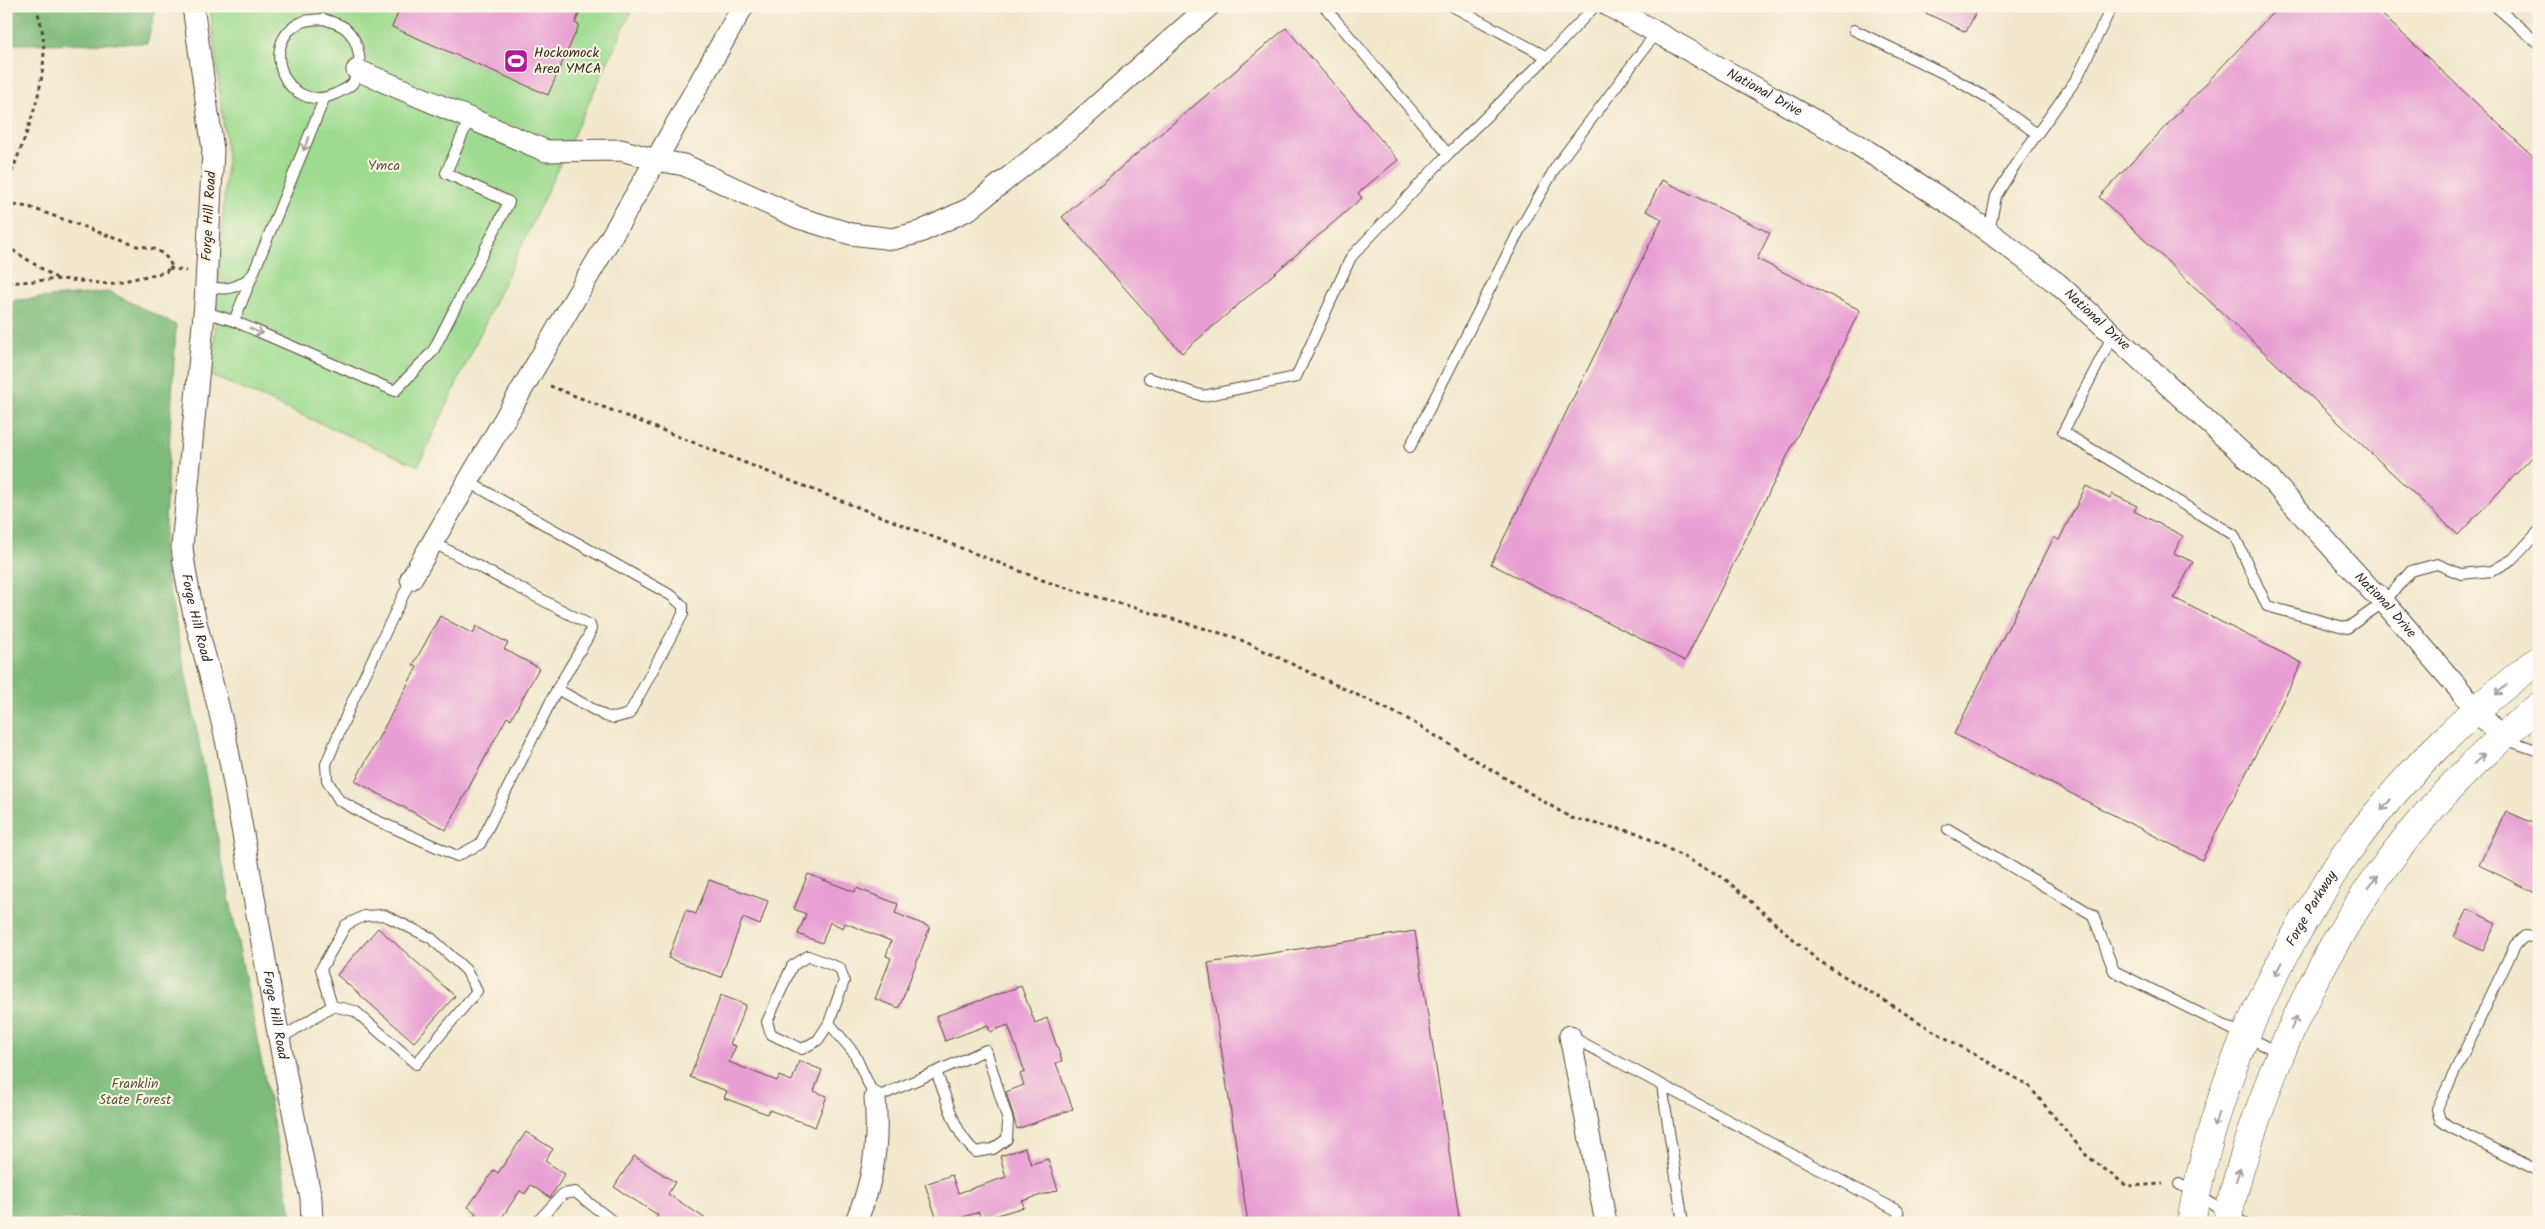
<svg xmlns="http://www.w3.org/2000/svg" width="2545" height="1229" viewBox="0 0 2545 1229" font-family="Kalam,sans-serif">
<style>
.green{fill:#9edb90;stroke:#6c8257}
.forest{fill:#7ebb7a;stroke:#5c724c}
.building{fill:#e89fd3}
.lines{fill:none;stroke-linecap:round;stroke-linejoin:round}
.lane-casing{stroke:#564638;stroke-width:12}
.street-casing{stroke:#564638;stroke-width:23}
.secondary-casing{stroke:#564638;stroke-width:29}
.path{stroke:#564638;stroke-width:3;stroke-dasharray:4 4;stroke-linecap:butt}
.lane{stroke:#fff;stroke-width:10}
.street{stroke:#fff;stroke-width:21}
.secondary{stroke:#fff;stroke-width:28}
.oneway{stroke:#a79f9a}
.labels{text-anchor:middle;dominant-baseline:central;stroke-width:4;stroke-linejoin:round;paint-order:stroke}
.poi-label{font-size:14px;fill:#3b2a1e;stroke:#fcf5e5;text-anchor:start}
.street-label{font-size:14px;fill:#3b2a1e;stroke:#fcf5e5}
.park-label{font-size:14px;fill:#54563a;stroke:#fcf5e5}
</style>
<rect width="100%" height="100%" fill="#fcf5e5"/>
<filter id="ink" filterUnits="userSpaceOnUse"><feTurbulence type="fractalNoise" baseFrequency=".02" numOctaves="2"/><feDisplacementMap in="SourceGraphic" scale="10" xChannelSelector="R" yChannelSelector="G"/><feConvolveMatrix kernelMatrix="1 2 1 2 8 2 1 2 1" color-interpolation-filters="sRGB"/></filter>
<filter id="wash" filterUnits="userSpaceOnUse"><feTurbulence type="fractalNoise" baseFrequency=".0096" numOctaves="4" result="noise"/><feDisplacementMap in="SourceGraphic" scale="20" xChannelSelector="R" yChannelSelector="G"/><feGaussianBlur stdDeviation="1.12" result="paint"/><feColorMatrix in="noise" values="0 0 0 0 0 0 0 0 0 0 0 0 0 0 0 0 0 1.4 0 .05"/><feComposite in="paint" operator="in"/></filter>
<g filter="url(#wash)">
<rect width="100%" height="100%" fill="#f1e8cd"/>
<!-- green -->
<path class="green" d="M210 6H634L418 466 212 376 227 156Z"/>
<!-- forest -->
<g class="forest">
<path d="M6 6H156L147 43 6 44Z"/>
<path d="M110 292 176 325 163 558 293 1223H136L99 1218 6 1223V301Z"/>
</g>
<g id="blocks">
<!-- building -->
<g class="building">
<path d="M401 6H562L579 14 575 23 579 25 548 95 392 27Z"/>
<path d="M1911 6H1979L1966 32Z"/>
<path d="M2279 6H2373L2539 162V450L2458 535 2099 197Z"/>
<path d="M1286 28 1398 160 1358 193 1362 198 1182 353 1062 217Z"/>
<path d="M1662 180 1770 233 1757 259 1860 310 1685 661 1491 564 1662 219 1646 211Z"/>
<path d="M2086 486 2110 498 2112 494 2137 506 2134 511 2183 536 2174 553 2193 562 2174 598 2302 663 2202 860 1954 734 2054 537 2059 540Z"/>
<path d="M440 616 473 634 476 626 508 643 504 649 539 668 511 719 507 717 446 830 355 781 417 667 413 665Z"/>
<path d="M2506 811 2539 826V895L2479 865Z"/>
<path d="M808 874 855 892 856 888 898 904 895 913 930 927 899 1008 875 999 891 958 886 956 891 941 845 923 843 928 830 922 822 943 798 934 806 914 794 909Z"/>
<path d="M709 880 768 901 760 925 743 918 721 977 668 958 686 910 696 914Z"/>
<path d="M2468 909 2496 923 2483 951 2454 937Z"/>
<path d="M378 928 455 996 414 1042 337 975Z"/>
<path d="M1415 931 1460 1223H1248L1208 963Z"/>
<path d="M1021 986 1035 1023 1047 1018 1062 1061 1056 1063 1073 1109 1017 1129 1006 1092 1024 1085 1020 1074 1025 1072 1008 1025 990 1032 988 1025 945 1041 936 1016Z"/>
<path d="M721 995 746 1005 730 1044 736 1046 729 1062 777 1081 779 1076 792 1081 799 1061 822 1070 814 1091 827 1096 815 1127 769 1110 767 1114 724 1098 727 1091 690 1077Z"/>
<path d="M526 1132 553 1149 545 1161 565 1174 550 1198 531 1185 525 1194 520 1191 498 1223H469L476 1213 468 1207 494 1170 498 1173Z"/>
<path d="M1025 1148 1031 1164 1048 1159 1058 1190 1022 1201 1024 1207 981 1220 979 1212 945 1223H938L925 1184 952 1175 958 1193 1006 1177 1000 1156Z"/>
<path d="M634 1156 675 1182 668 1194 712 1223H653L658 1215 614 1187Z"/>
</g>
</g>
</g>
<g filter="url(#ink)">
<use href="#blocks" fill-opacity="0" stroke="#564638" stroke-width="1"/>
<g class="lines">
<defs>
<g id="lane">
<path d="M1452 6 1547 57 1595 6"/>
<path d="M2495 6 2539 44"/>
<path d="M324 19C331 22 340 24 345 28 360 41 365 69 352 84 347 89 341 91 335 94 286 116 256 42 302 22 308 19 318 20 324 19Z"/>
<path d="M1854 30 1949 76 1992 101 2037 134"/>
<path d="M324 99 234 321 395 391 433 351 509 202 446 173 470 117"/>
<path d="M1448 154 1547 57"/>
<path d="M1989 232 1996 196 2015 165 2077 78 2112 6"/>
<path d="M206 286C225 291 238 289 252 275"/>
<path d="M205 312 234 321"/>
<path d="M2113 335 2063 432 2234 535 2267 606 2347 628 2384 602 2411 571 2437 564 2461 574 2492 571 2513 559 2539 531"/>
<path d="M1149 378 1203 396 1296 377 1351 257 1448 154 1324 6"/>
<path d="M1410 447 1519 231 1557 165 1656 33"/>
<path d="M434 543 590 625 591 629 588 637 557 689"/>
<path d="M411 579 352 702 326 764 327 780 339 800 371 818 457 856 480 844 557 689 605 716 614 718 629 714 683 614V606L672 596 467 481"/>
<path d="M2504 739 2539 751"/>
<path d="M1948 829 2093 915 2114 971 2280 1053"/>
<path d="M2539 938 2525 936 2515 945 2437 1109 2440 1120 2450 1127 2539 1171"/>
<path d="M808 956 840 968 844 981 829 1023 818 1040 802 1049 771 1034 767 1022 792 966Z"/>
<path d="M829 1023 854 1053 875 1098 986 1050 1008 1121 1007 1139 993 1149 976 1152C954 1135 947 1097 936 1072"/>
<path d="M1570 1036 1898 1211 1900 1223"/>
<path d="M280 1039 332 1006 355 1011 416 1064 477 991 466 970 431 938 384 915 364 916 346 925 321 969 332 1006"/>
<path d="M1662 1085 1683 1223"/>
<path d="M2179 1184 2244 1223"/>
<path d="M540 1223V1219L563 1194 575 1192 615 1223"/>
</g>
<g id="street">
<path id="s1" d="M193 6 213 150 205 303 182 547C189 615 214 678 227 745 255 896 278 1048 311 1198L312 1223"/>
<path d="M743 6 656 160 684 165 799 218 851 234 893 239 920 232 969 209 1076 124 1209 6"/>
<path id="s2" d="M1609 6 1855 143 1962 212 2058 284 2268 477 2372 591 2378 595 2501 738"/>
<path d="M357 70 546 151 621 150 656 160 411 579"/>
<path d="M1570 1036 1606 1223"/>
<path d="M855 1223C874 1183 879 1141 875 1098"/>
</g>
<g id="secondary">
<path id="s3" d="M2191 1223C2195 1201 2199 1178 2205 1156 2228 1064 2270 974 2320 894 2329 880 2337 865 2347 852 2399 781 2467 711 2539 660"/>
<path d="M2227 1223C2234 1185 2246 1150 2258 1114 2314 950 2403 815 2539 706"/>
</g>
</defs>
<!-- lane casing -->
<use href="#lane" class="lane-casing"/>
<!-- street casing -->
<use href="#street" class="street-casing"/>
<!-- secondary casing -->
<use href="#secondary" class="secondary-casing"/>
<!-- path -->
<g class="path">
<path d="M6 187C26 133 60 63 35 6"/>
<path d="M6 204 29 207 137 246C152 247 165 251 171 265L166 272 109 284 62 279 6 283"/>
<path d="M6 246 58 279"/>
<path d="M169 268 186 271"/>
<path d="M550 386 1050 583 1237 638 1406 718 1571 818 1638 833 1724 878 1816 959 1937 1033 2028 1085 2086 1155 2127 1186 2163 1184"/>
</g>
<!-- lane -->
<use href="#lane" class="lane"/>
<!-- street -->
<use href="#street" class="street"/>
<!-- secondary -->
<use href="#secondary" class="secondary"/>
</g>
<!-- one-way arrows -->
<defs><path id="oneway-shaft" d="M-6 0H5M1.5-3L5.5 0L1.5 3" fill="none" stroke-width="1.6" stroke-linecap="round" stroke-linejoin="round" transform="scale(1.25)"/></defs>
<g class="oneway">
<use href="#oneway-shaft" transform="translate(306 144) rotate(112)"/>
<use href="#oneway-shaft" transform="translate(256 331) rotate(24)"/>
<use href="#oneway-shaft" transform="translate(2501 690) rotate(139)"/>
<use href="#oneway-shaft" transform="translate(2479 759) rotate(-43)"/>
<use href="#oneway-shaft" transform="translate(2386 805) rotate(130)"/>
<use href="#oneway-shaft" transform="translate(2373 882) rotate(-55)"/>
<use href="#oneway-shaft" transform="translate(2278 969) rotate(117)"/>
<use href="#oneway-shaft" transform="translate(2294 1023) rotate(-66)"/>
<use href="#oneway-shaft" transform="translate(2216 1120) rotate(108)"/>
<use href="#oneway-shaft" transform="translate(2238 1175) rotate(-71)"/>
</g>
</g>
<!-- icons -->
<defs>
<symbol id="stadium-square" viewBox="-11 -11 22 22"><rect x="-9" y="-9" width="18" height="18" rx="4" fill="#b5179e" stroke="#fcf5e5"/><path d="M0-5a6.5 5 0 1 0 0 10a6.5 5 0 1 0 0-10ZM-3.5-1.8h7v3.6h-7Z" fill="#fff"/></symbol>
</defs>
<g fill-rule="evenodd">
<use href="#stadium-square" x="502" y="47" width="28" height="28"/>
</g>
<g class="labels">
<!-- poi labels -->
<g class="poi-label">
<text x="534" y="53">Hockomock<tspan x="534" dy="16">Area YMCA</tspan></text>
</g>
<!-- street labels -->
<g class="street-label">
<text stroke="none"><textPath href="#s2" startOffset="178">National Drive</textPath></text>
<text transform="translate(209 216) rotate(-87)">Forge Hill Road</text>
<text stroke="none"><textPath href="#s2" startOffset="582">National Drive</textPath></text>
<text stroke="none"><textPath href="#s2" startOffset="988">National Drive</textPath></text>
<text stroke="none"><textPath href="#s1" startOffset="616">Forge Hill Road</textPath></text>
<text stroke="none"><textPath href="#s3" startOffset="339">Forge Parkway</textPath></text>
<text stroke="none"><textPath href="#s1" startOffset="1021">Forge Hill Road</textPath></text>
</g>
<!-- park labels -->
<g class="park-label">
<text x="384" y="166">Ymca</text>
<text x="135" y="1084">Franklin<tspan x="135" dy="16">State Forest</tspan></text>
</g>
</g>
<!-- margin -->
<rect width="2545" height="1229" fill="none" stroke="#fcf5e5" stroke-width="25"/>
</svg>
